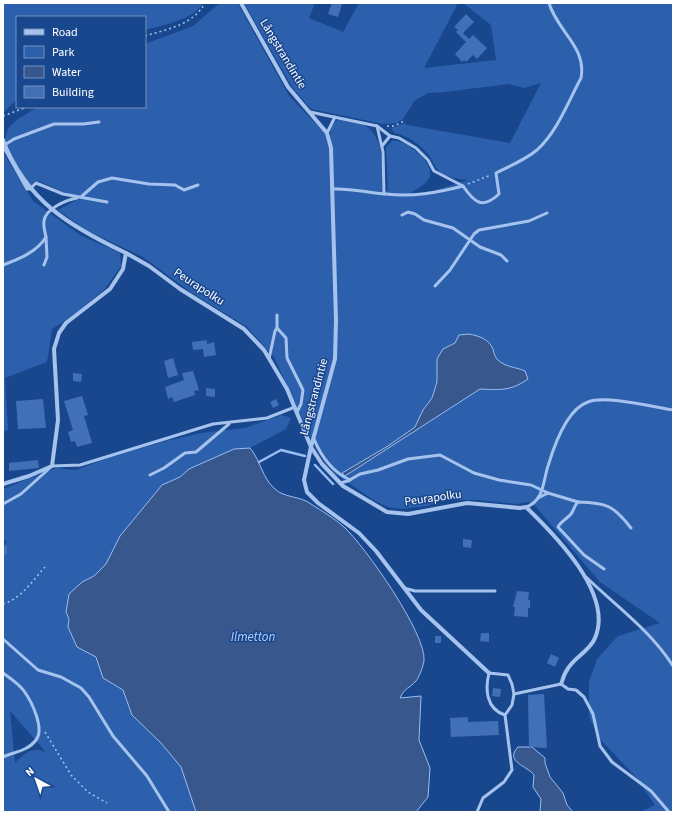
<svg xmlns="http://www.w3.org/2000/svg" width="676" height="815" viewBox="0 0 676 815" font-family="'Source Sans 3',sans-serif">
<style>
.green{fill:#2c60ad;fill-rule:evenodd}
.water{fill:#38588d;stroke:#99bef1}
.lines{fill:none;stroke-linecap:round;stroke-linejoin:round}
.stream{stroke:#99bef1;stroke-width:2.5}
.building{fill:#4270b7}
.path{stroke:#a6c3ee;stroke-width:1.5;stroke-dasharray:2 3;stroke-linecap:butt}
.lane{stroke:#a6c3ee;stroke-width:3}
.street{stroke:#a6c3ee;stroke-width:4}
.labels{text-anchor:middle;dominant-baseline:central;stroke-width:3;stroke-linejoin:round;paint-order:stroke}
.street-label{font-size:12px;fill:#fff;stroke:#19478e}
.water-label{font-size:13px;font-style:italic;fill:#b2cef5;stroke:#19478e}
</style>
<rect width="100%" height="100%" fill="#19478e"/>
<!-- green -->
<g class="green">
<path d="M3 3H203C195 19 161 26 145 30V17H17V99L3 113Z"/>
<path d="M220 3 238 4 289 96 323 131 328 139 334 179 330 130 332 125 339 119C347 120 357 121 363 124 386 137 381 167 382 189L381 191H388L386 147 392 141C404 138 434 162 430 176 427 184 415 190 409 194L433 191 468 180C459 179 451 178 443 174 436 170 434 164 430 157 422 145 408 135 394 133L391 128 405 123 407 125 510 143 541 83 524 88 509 84 444 92 428 93 415 100 403 119 396 123 383 124 311 109 292 87 244 3H315L309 18 343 32 359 3H458L424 68 496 60 491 25 463 3H673V812H640L655 805 636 777 599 738 589 716V682L597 659 618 636 660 623 600 582 536 507 528 502 517 504 476 500H446L426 506 401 509 388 507 375 501 334 473 325 463 316 449 274 357 247 327 192 293 143 257 86 230 58 210 79 199 41 182 35 181 30 187 16 164 5 139 8 128 18 119 38 107H145V44L193 26Z"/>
<path d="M3 152 33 201 80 235 120 253 121 266 104 290 68 319 52 329 47 362 5 378 8 430 3 432Z"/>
<path d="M282 415 291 418 286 429 250 448 234 449 189 469 180 477 162 485 120 536 106 564 94 576 82 582 66 612 69 619 68 627 77 647 96 657 103 678 123 690 132 715 161 743 181 767 196 812H3V546L7 542 3 539V489L56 468 76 470 108 458 162 442 201 433 245 428ZM10 711 45 751V752C33 746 23 754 15 763Z"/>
</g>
<!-- water -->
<g class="water">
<path d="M469 334C479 336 489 339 493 349 494 353 495 358 498 360 505 367 516 367 525 371L528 379C511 391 500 390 480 389L345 476 342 473 388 446 415 427 423 410 432 398 437 382V359L443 349 455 343 459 335Z"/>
<path d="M250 448C261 461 262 478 275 489 284 498 301 496 311 504 322 511 334 518 344 527 364 545 427 634 424 661 423 666 419 678 416 681 409 689 405 687 400 698L421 696 419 740 430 768 428 797 416 812H196L181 767 161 743 132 715 123 690 103 678 96 657 77 647 68 627 69 619 66 612 69 594 82 582 94 576 106 564 120 536 162 485 180 477 189 469 234 449Z"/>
<path d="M518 747H532L545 758V763L550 777 563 793 567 805 573 812H540L541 799 533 787 534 775C528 766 504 762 518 747Z"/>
</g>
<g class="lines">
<!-- stream -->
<g class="stream">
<path d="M259 462 281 450 305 456"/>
<path d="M315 465 333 484"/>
</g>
</g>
<!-- building -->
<g class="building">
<path d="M332 3 342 4 338 17 328 14Z"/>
<path d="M466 14 474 22 463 33 469 39 473 35 487 48 477 59 473 55 466 62 464 60 462 62 455 54 466 42 456 32 458 30 454 27Z"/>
<path d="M207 340V344L214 342 216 355 204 357 203 349 193 350 192 342Z"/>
<path d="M173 358 178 375 168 378 164 361Z"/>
<path d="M193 371 199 390 194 391 195 395 174 402 172 397 168 399 165 387 184 380 182 373Z"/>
<path d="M73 373 82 374 81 382 73 381Z"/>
<path d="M206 388 215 389V397L206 396Z"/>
<path d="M82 396 88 415 84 416 92 443 77 447 75 441 71 442 68 432 73 430 64 401Z"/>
<path d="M43 399 46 428 18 429 16 401Z"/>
<path d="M276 399 279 405 273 408 270 402Z"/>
<path d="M38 460 39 468 9 471V463Z"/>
<path d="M463 539 472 540 471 548 463 547Z"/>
<path d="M3 546H7V555L3 554Z"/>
<path d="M517 591 529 592 528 600H530V608H528V617L514 616 515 607H513Z"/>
<path d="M481 633H489V642L480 641Z"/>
<rect x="435" y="636" width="6" height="7"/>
<path d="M551 654 559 658 555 667 547 663Z"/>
<path d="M493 688 501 689 500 697 492 696Z"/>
<path d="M544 694 547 748 529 747 528 695Z"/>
<path d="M468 717V722L498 721 499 735 451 737 450 718Z"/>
</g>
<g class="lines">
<!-- path -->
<g class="path">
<path d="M145 36C168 29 193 25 205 3"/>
<path d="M3 116 27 107"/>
<path d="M387 126H394L404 121"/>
<path d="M468 184 491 175"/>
<path d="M3 604C21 599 33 580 45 567"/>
<path d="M45 732 71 775 88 792 107 803"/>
</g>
<!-- lane -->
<g class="lane">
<path d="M310 112 377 126 390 136 399 138 416 148 428 160 434 171 463 186"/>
<path d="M99 122 83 124H54L14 139 3 146 27 189H30L36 183 63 194 107 202"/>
<path d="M377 126 383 152 384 194"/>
<path d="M327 133 335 117"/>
<path d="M382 146 390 136"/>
<path d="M333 189C352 188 368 193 386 194 413 197 436 193 463 186 474 202 482 210 499 194L496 173C510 166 525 160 537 150 557 132 568 102 581 78 587 47 557 31 549 3"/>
<path d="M82 196 98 182 112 178 149 184 175 185 184 190 198 185"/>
<path d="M402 215 408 212 415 214 424 220 453 228 480 247 501 255 507 261"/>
<path d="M46 237C45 232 43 226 44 221 45 209 66 200 77 198"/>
<path d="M3 265C19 259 37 252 46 237L47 257 44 265"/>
<path d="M435 286 450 270 474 234 479 230 529 221 547 213"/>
<path d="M277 315V328L286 338 287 358 303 390 301 404 297 412"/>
<path d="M269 359 275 331 277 328"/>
<path d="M314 439C321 456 333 472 350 480"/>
<path d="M150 475 164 468 185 453 196 452 229 424"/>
<path d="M340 483 348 481 360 474 378 470 408 459 440 455 474 473 499 480 531 485 548 493"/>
<path d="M538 498 548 493 578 502"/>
<path d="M3 504 21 494 52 466 80 465 213 424 267 418 295 407"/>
<path d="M526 507C544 501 543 481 548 466 554 446 567 409 588 402 605 395 653 407 673 410"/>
<path d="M604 569 584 555 558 527C561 521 567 519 571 514 574 510 574 506 578 502 607 503 613 505 631 528"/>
<path d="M586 577C616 606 651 631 673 666"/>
<path d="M404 588 415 591H495"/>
<path d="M3 639 38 670 61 677 81 688 89 697 113 736 147 776 169 812"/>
<path d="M3 673C10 678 19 684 24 691 32 702 45 729 36 740 28 751 14 752 3 757"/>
<path d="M514 694 561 684 568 689 576 690 584 697 593 714 600 746 612 762 651 791 669 812"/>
<path d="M477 812 483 798 504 782 512 770 505 715 512 705 514 694 512 684 508 675 489 673C485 689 486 709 505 715"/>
</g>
<!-- street -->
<g class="street">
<path d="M241 3 288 87 327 133 331 148 336 320 335 359 311 447 304 480 307 492 318 503 359 533 376 551 421 610 489 673"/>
<path d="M3 140C26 201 71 227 126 253L123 269 110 289 66 323 59 333 54 349 58 420 52 466 29 476 3 484"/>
<path d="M126 253 149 266 180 289 244 329 264 350 287 389 311 447 322 464 343 486 387 512 408 514 467 503 520 508 526 507C555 535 614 594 595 638 590 651 573 658 567 670 564 674 563 679 561 684"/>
</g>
</g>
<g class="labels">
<!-- street labels -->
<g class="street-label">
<text transform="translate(283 54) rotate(59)">Långstrandintie</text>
<text transform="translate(199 287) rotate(33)">Peurapolku</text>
<text transform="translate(314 397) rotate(-75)">Långstrandintie</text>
<text transform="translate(433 498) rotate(-8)">Peurapolku</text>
</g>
<!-- water labels -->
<g class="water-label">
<text x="253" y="637">Ilmetton</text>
</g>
</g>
<!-- border -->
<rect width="676" height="815" fill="none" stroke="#ffffff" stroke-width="8"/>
<!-- legend -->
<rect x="16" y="16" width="130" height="92" fill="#19478e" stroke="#7591bb"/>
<rect x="24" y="29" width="20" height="6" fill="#a6c3ee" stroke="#7591bb"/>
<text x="52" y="36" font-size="12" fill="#ffffff">Road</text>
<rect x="24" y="46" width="20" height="12" fill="#2c60ad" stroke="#7591bb"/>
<text x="52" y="56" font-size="12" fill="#ffffff">Park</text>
<rect x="24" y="66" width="20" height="12" fill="#38588d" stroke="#7591bb"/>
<text x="52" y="76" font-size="12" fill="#ffffff">Water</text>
<rect x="24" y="86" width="20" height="12" fill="#4270b7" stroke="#7591bb"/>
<text x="52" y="96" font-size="12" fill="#ffffff">Building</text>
<!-- north arrow -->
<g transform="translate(36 779) rotate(320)" stroke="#19478e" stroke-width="3" paint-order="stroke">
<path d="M0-3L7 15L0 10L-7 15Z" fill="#ffffff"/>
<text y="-6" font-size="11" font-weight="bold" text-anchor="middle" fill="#ffffff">N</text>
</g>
</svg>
